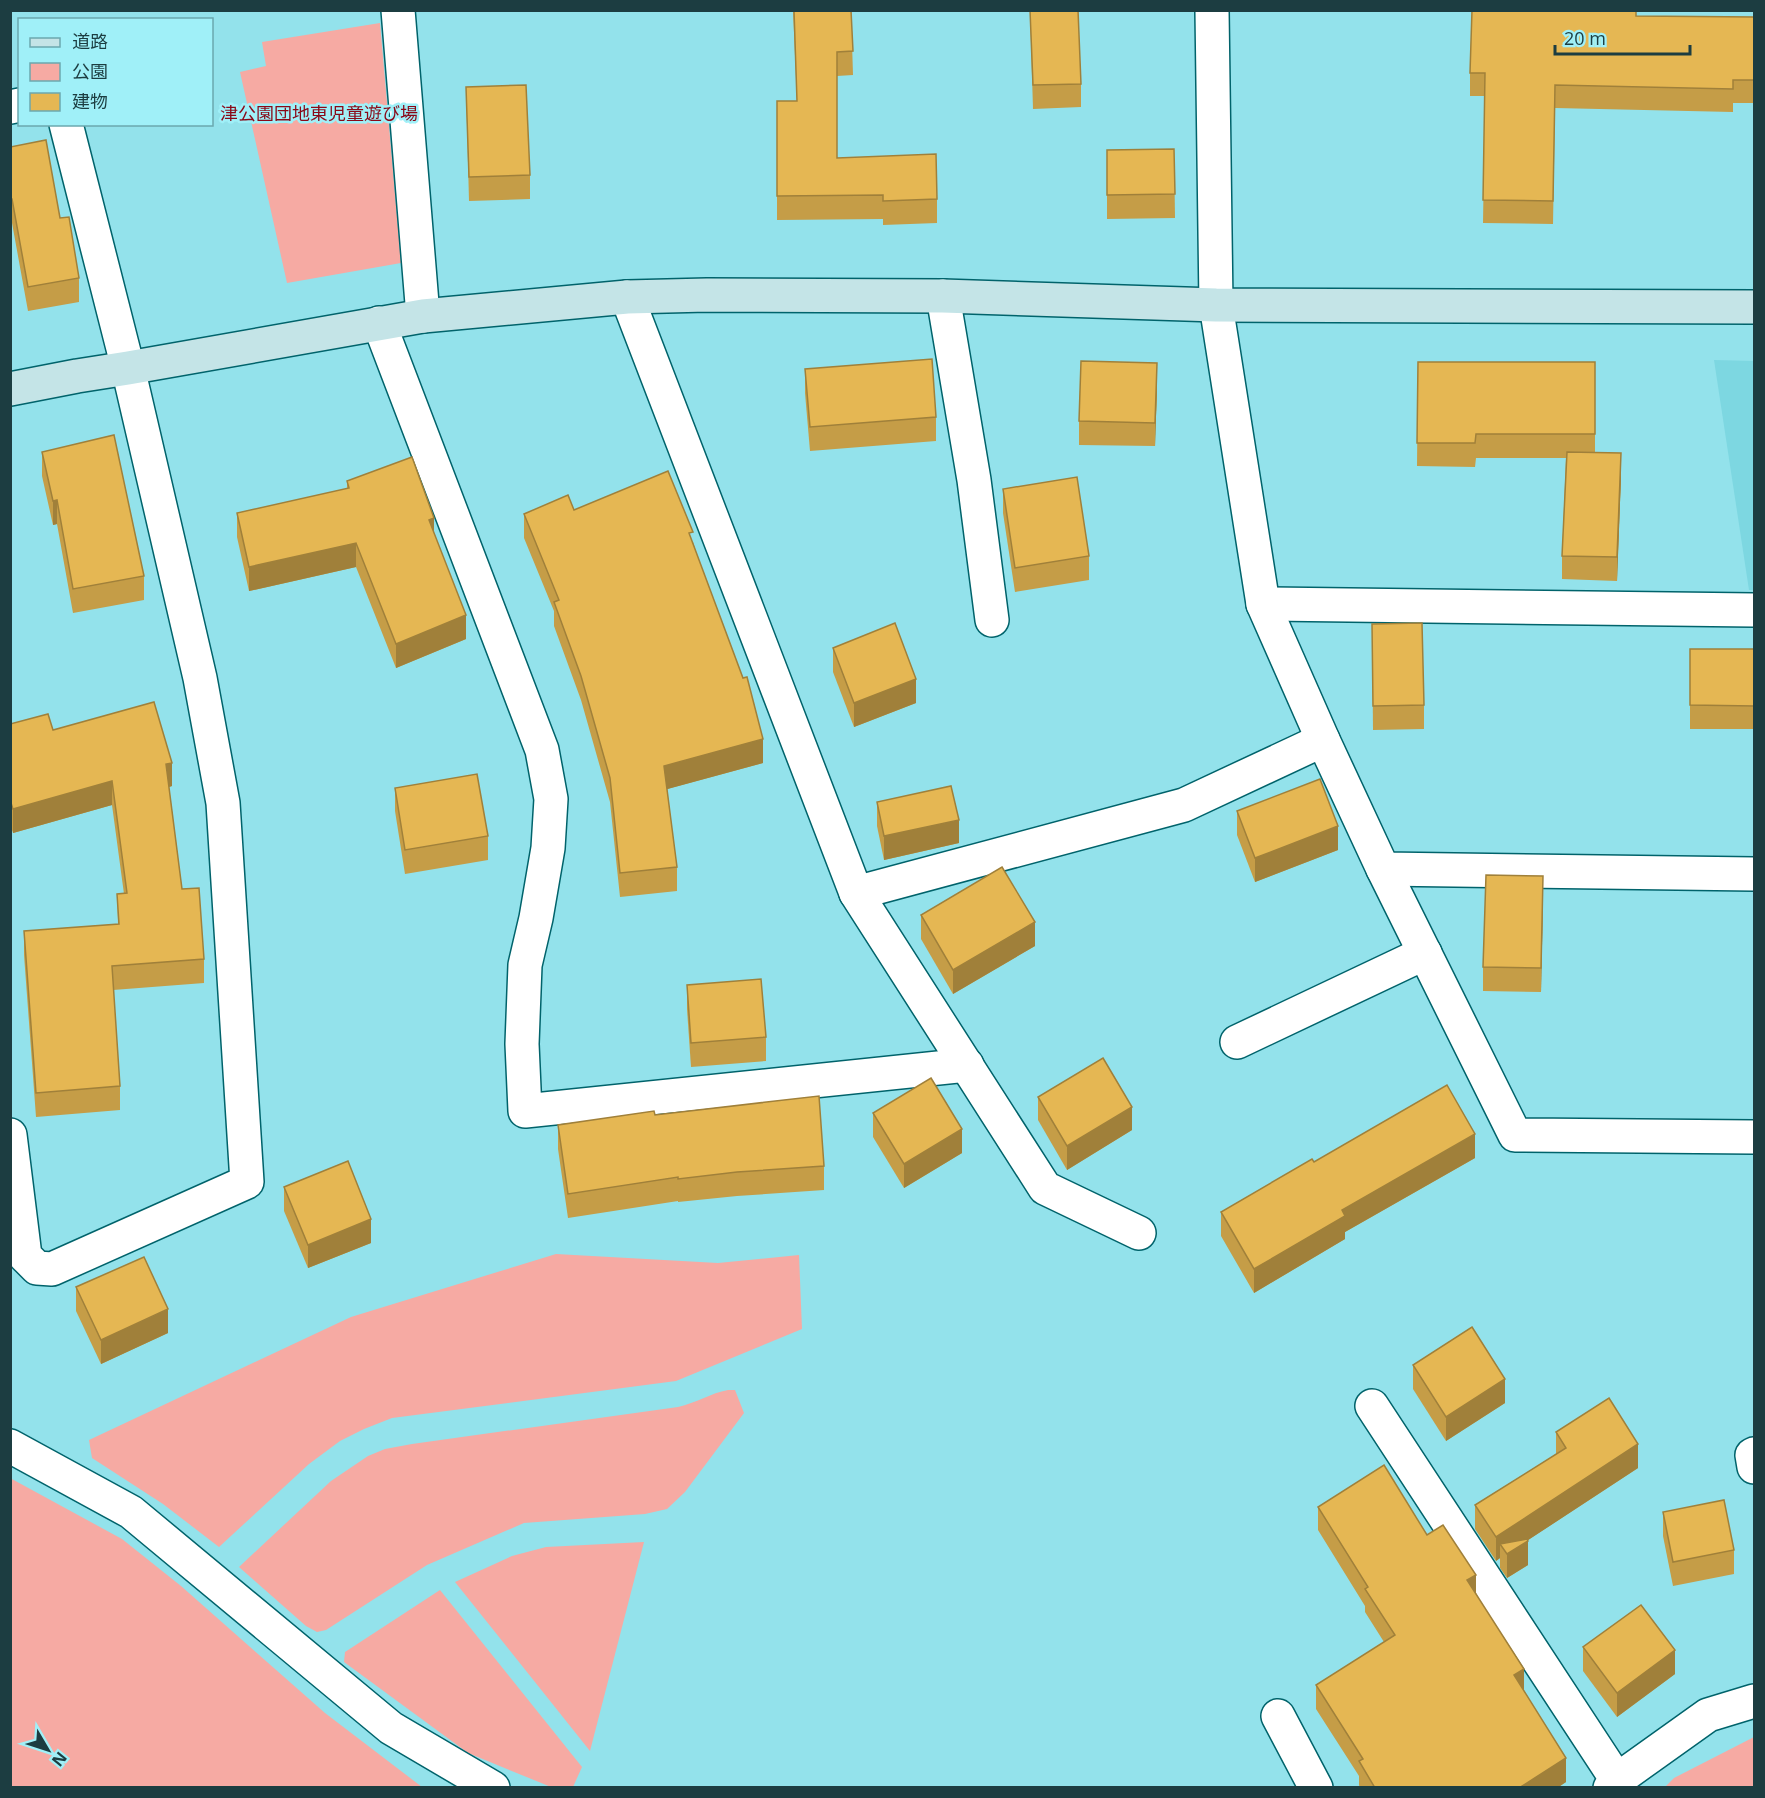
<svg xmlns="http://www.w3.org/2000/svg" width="1765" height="1798" viewBox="0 0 1765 1798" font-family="'Open Sans','Noto Sans JP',sans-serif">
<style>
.built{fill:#7dd7e1}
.green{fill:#f6aaa3}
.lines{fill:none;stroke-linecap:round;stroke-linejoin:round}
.street-casing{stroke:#00636b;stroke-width:36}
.secondary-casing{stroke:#00636b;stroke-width:36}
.street{stroke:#fff;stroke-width:33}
.secondary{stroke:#c4e4e7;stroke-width:33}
.wall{fill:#c59d47}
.shaded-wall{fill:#a0803a}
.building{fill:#e5b753;stroke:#a0803a;stroke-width:1.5}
.labels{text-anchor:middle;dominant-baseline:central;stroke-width:5;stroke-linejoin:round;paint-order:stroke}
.park-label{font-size:18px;fill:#8a0817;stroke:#a0f0f8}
</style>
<rect width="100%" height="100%" fill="#93e2eb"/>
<!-- built -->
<path class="built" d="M1714 360 1754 361V590H1749Z"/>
<!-- green -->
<g class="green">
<path d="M380 23 401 263 287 283 240 72 266 66 262 42Z"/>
<path d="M556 1254 718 1263 799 1255 802 1329 676 1381 392 1418 364 1429 340 1441 309 1464 219 1547 163 1504 92 1458 89 1440 351 1317Z"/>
<path d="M728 1390H735L744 1413 685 1492 667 1509 645 1514 524 1523 427 1565 326 1630 317 1632 306 1626 239 1567 331 1481 368 1456 385 1449 412 1444 678 1407C696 1403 711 1393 728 1390Z"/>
<path d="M10 1478 122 1539 181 1586 325 1713 422 1787H11Z"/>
<path d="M644 1542 590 1751 455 1582 512 1556 546 1547Z"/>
<path d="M440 1590 582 1767 573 1787H551L468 1753 344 1662 345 1652Z"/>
<path d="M1754 1737V1787H1665L1674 1778Z"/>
</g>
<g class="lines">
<defs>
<g id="street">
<path d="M398 10 423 316"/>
<path d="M1212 10 1216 305 1263 604 1323 740 1383 869 1754 874"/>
<path d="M10 107 20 105"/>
<path d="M943 296 974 480 992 620"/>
<path d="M627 297 856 893 1045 1188 1139 1233"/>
<path d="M379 323 542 750 551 799 548 848 536 918 525 965 522 1044 525 1111 967 1065"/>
<path d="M1263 604 1754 610"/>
<path d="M1383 869 1515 1135 1754 1137"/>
<path d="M856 893 1184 805 1323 740"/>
<path d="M1237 1042 1425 953"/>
<path d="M10 1135 25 1256 37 1268 52 1269 247 1182 223 803 200 678 128 368 66 124"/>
<path d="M1372 1406 1617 1780"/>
<path d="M10 1446 131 1512 391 1728 493 1788"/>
<path d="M1754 1454 1752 1455 1754 1467"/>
<path d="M1278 1716 1316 1788"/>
<path d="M1610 1788 1617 1780 1708 1715 1754 1701"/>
</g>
<path id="secondary" d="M10 389 77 376 128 368 423 316 627 297 707 295 943 296 1216 305 1754 307"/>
</defs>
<!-- street casing -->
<use href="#street" class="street-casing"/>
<!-- secondary casing -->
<use href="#secondary" class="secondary-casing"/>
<!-- street -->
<use href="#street" class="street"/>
<!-- secondary -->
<use href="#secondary" class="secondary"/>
</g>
<!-- wall -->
<g class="wall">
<path d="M793 10H851L853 75 837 76V158L937 199V223L883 225V219L777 220V101H797Z"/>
<path d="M1030 10 1081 84V107L1033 109Z"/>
<path d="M1636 16 1755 17V103H1733V112L1555 108 1553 224 1483 223 1485 96H1470V73Z"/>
<path d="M466 87 530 175V199L469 201Z"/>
<path d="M10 147 60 218 79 278V302L28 311 12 223H10Z"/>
<path d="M1174 149 1175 218 1107 219V150Z"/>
<path d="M1418 362H1595V453L1621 477 1617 581 1562 579V556L1566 458H1476L1475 467 1417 466Z"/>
<path d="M805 369 936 417V441L810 451 805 393Z"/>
<path d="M1157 387 1155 446 1079 445V421Z"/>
<path d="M42 452 144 576V600L73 613 57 524 53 525 42 476Z"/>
<path d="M347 481 434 533 466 639 396 668 356 567 249 591 237 537V513L347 489Z"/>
<path d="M1003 489 1089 556V580L1015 592 1003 513Z"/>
<path d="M574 510 693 542 763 763 667 789 677 867V891L620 897 610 802 581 700 554 626V611L524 538V514Z"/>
<path d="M1372 624 1424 705V729L1373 730Z"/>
<path d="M833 648 916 703 854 727 833 672Z"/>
<rect x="1690" y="649" width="65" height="80"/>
<path d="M10 724 53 730 172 786 169 787 182 889 204 959V983L113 990 120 1086V1110L36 1117 24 955V931L118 924 117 894H124L112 805 13 833 10 824Z"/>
<path d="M395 788 488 836V860L405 874 395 811Z"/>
<path d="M877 802 959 843 884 860 877 826Z"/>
<path d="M1237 811 1338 850 1255 882 1237 835Z"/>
<path d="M1543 900 1541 992 1483 991V967Z"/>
<path d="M921 915 1035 946 953 994 921 939Z"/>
<path d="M687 985 766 1037V1061L691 1067 687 1009Z"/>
<path d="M1038 1097 1132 1130 1067 1170 1038 1120Z"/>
<path d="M873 1113 962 1153 904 1188 873 1137Z"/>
<path d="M655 1115 824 1166V1190L737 1196 678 1202V1201L568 1218 558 1149V1125Z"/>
<path d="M1475 1158 1345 1232V1239L1254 1293 1221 1236V1212L1314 1162Z"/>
<path d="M284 1187 371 1243 308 1268 284 1211Z"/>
<path d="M76 1287 168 1333 101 1364 76 1311Z"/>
<path d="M1413 1365 1505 1403 1446 1441 1413 1389Z"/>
<path d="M1556 1432 1638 1468 1528 1540V1565L1507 1578 1500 1568V1558L1496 1561 1475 1529V1505L1556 1454Z"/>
<path d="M1318 1507 1427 1535 1476 1593 1524 1690 1566 1782 1557 1788H1360L1359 1785V1776L1316 1709V1685L1384 1642 1365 1612V1606L1318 1530Z"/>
<path d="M1663 1512 1734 1550V1574L1673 1586 1663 1536Z"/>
<path d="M1583 1647 1675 1674 1617 1717 1583 1671Z"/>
</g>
<!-- shaded-wall -->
<g class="shaded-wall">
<path d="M1157 363V387L1155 446V423Z"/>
<path d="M1621 453V477L1617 581V557Z"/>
<path d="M57 500V524L53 525V501Z"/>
<path d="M434 518V542L429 520Z"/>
<path d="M356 543V567L249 591V567Z"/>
<path d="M466 615V639L396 668V644Z"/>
<path d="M916 679V703L854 727V703Z"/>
<path d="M763 739V763L664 790V766Z"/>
<path d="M172 763V786L166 788V764Z"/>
<path d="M112 781V805L13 833V809Z"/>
<path d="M959 820V843L884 860V836Z"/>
<path d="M1338 826V850L1255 882V858Z"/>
<path d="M1543 876V900L1541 992V968Z"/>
<path d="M1035 922V946L953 994V970Z"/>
<path d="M1132 1107V1130L1067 1170V1146Z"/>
<path d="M962 1129V1153L904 1188V1164Z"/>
<path d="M1475 1134V1158L1345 1232V1239L1254 1293V1269L1342 1210Z"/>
<path d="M371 1219V1243L308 1268V1245Z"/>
<path d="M168 1309V1333L101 1364V1340Z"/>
<path d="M1505 1379V1403L1446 1441V1417Z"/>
<path d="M1638 1444V1468L1507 1554 1500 1544V1558L1496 1561V1537Z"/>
<path d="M1528 1541V1565L1507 1578V1554Z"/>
<path d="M1476 1575V1598L1467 1580Z"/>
<path d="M1675 1650V1674L1617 1717V1693Z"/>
<path d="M1524 1669V1693L1514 1675Z"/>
<path d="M1566 1758V1782L1557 1788H1519Z"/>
</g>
<!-- building -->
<g class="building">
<path d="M794 10H851L853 51 837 52V158L936 154 937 199 883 201V195L777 196V101H797Z"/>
<path d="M1030 10H1078L1081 84 1033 85Z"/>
<path d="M1472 10H1636V16L1755 17V80H1733V89L1555 85 1553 201 1483 200 1485 73H1470Z"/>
<path d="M526 85 530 175 469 177 466 87Z"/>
<path d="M46 140 60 218 69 217 79 278 28 287 12 199H10V147Z"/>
<path d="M1174 149 1175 194 1107 195V150Z"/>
<path d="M932 359 936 417 810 427 805 369Z"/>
<path d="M1081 361 1157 363 1155 423 1079 421Z"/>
<path d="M1418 362H1595V434H1476L1475 443H1417Z"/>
<path d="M114 435 144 576 73 589 57 500 53 501 42 452Z"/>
<path d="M1567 452 1621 453 1617 557 1562 556Z"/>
<path d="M412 457 434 518 429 520 466 615 396 644 356 543 249 567 237 513 349 488 347 481Z"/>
<path d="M668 471 693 532 689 533 743 678 747 677 763 739 664 766 677 867 620 873 610 778 581 676 554 602 559 600 524 514 568 495 574 510Z"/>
<path d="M1077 477 1089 556 1015 568 1003 489Z"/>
<path d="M895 623 916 679 854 703 833 648Z"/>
<path d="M1422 623 1424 705 1373 706 1372 624Z"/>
<path d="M1690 649H1755V706L1690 705Z"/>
<path d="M154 702 172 763 166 764 182 889 199 888 204 959 112 966 120 1086 36 1093 24 931 119 924 117 894 127 893 112 781 13 809 10 800V724L48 714 53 730Z"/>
<path d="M477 774 488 836 405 850 395 788Z"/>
<path d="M1320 779 1338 826 1255 858 1237 811Z"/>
<path d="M951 786 959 820 884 836 877 802Z"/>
<path d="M1002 867 1035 922 953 970 921 915Z"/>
<path d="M1486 875 1543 876 1541 968 1483 967Z"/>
<path d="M761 979 766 1037 691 1043 687 985Z"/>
<path d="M1103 1058 1132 1107 1067 1146 1038 1097Z"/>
<path d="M931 1078 962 1129 904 1164 873 1113Z"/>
<path d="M1447 1085 1475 1134 1342 1210 1345 1216 1254 1269 1221 1212 1312 1159 1314 1162Z"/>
<path d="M819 1096 824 1166 737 1172 678 1179V1177L568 1194 558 1125 654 1111 655 1115Z"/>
<path d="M348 1161 371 1219 308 1245 284 1187Z"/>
<path d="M144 1257 168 1309 101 1340 76 1287Z"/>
<path d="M1472 1327 1505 1379 1446 1417 1413 1365Z"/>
<path d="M1609 1398 1638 1444 1496 1537 1475 1505 1566 1448 1556 1432Z"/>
<path d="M1384 1465 1427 1535 1443 1525 1476 1575 1467 1580 1524 1669 1514 1675 1566 1758 1519 1788H1375L1359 1761 1363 1759 1316 1685 1395 1635 1365 1589 1368 1587 1318 1507Z"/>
<path d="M1724 1500 1734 1550 1673 1562 1663 1512Z"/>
<path d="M1527 1539 1528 1541 1507 1554 1500 1544Z"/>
<path d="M1641 1605 1675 1650 1617 1693 1583 1647Z"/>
</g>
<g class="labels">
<!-- park labels -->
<g class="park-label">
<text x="319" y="113">津公園団地東児童遊び場</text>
</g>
</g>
<!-- border -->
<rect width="1765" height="1798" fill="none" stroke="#1c3d41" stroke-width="24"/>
<!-- legend -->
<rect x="18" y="18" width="195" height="108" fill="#a0f0f8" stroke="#6ba8af" stroke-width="1.5"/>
<rect x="30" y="38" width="30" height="9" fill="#c4e4e7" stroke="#6ba8af" stroke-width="1.5"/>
<text x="72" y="48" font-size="18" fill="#1c3d41">道路</text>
<rect x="30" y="63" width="30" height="18" fill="#f6aaa3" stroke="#6ba8af" stroke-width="1.5"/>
<text x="72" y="78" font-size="18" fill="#1c3d41">公園</text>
<rect x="30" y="93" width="30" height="18" fill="#e5b753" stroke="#6ba8af" stroke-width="1.5"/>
<text x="72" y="108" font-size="18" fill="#1c3d41">建物</text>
<!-- north arrow -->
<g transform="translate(48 1750) rotate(129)" stroke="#a0f0f8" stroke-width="4.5" paint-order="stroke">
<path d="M0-4.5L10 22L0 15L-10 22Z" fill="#1c3d41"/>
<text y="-9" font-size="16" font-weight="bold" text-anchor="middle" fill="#1c3d41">N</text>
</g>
<!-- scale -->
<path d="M1555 45v9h135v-9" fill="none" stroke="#1c3d41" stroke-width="3"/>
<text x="1564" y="45" font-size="18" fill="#1c3d41" stroke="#a0f0f8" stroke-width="4.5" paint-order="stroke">20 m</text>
</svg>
